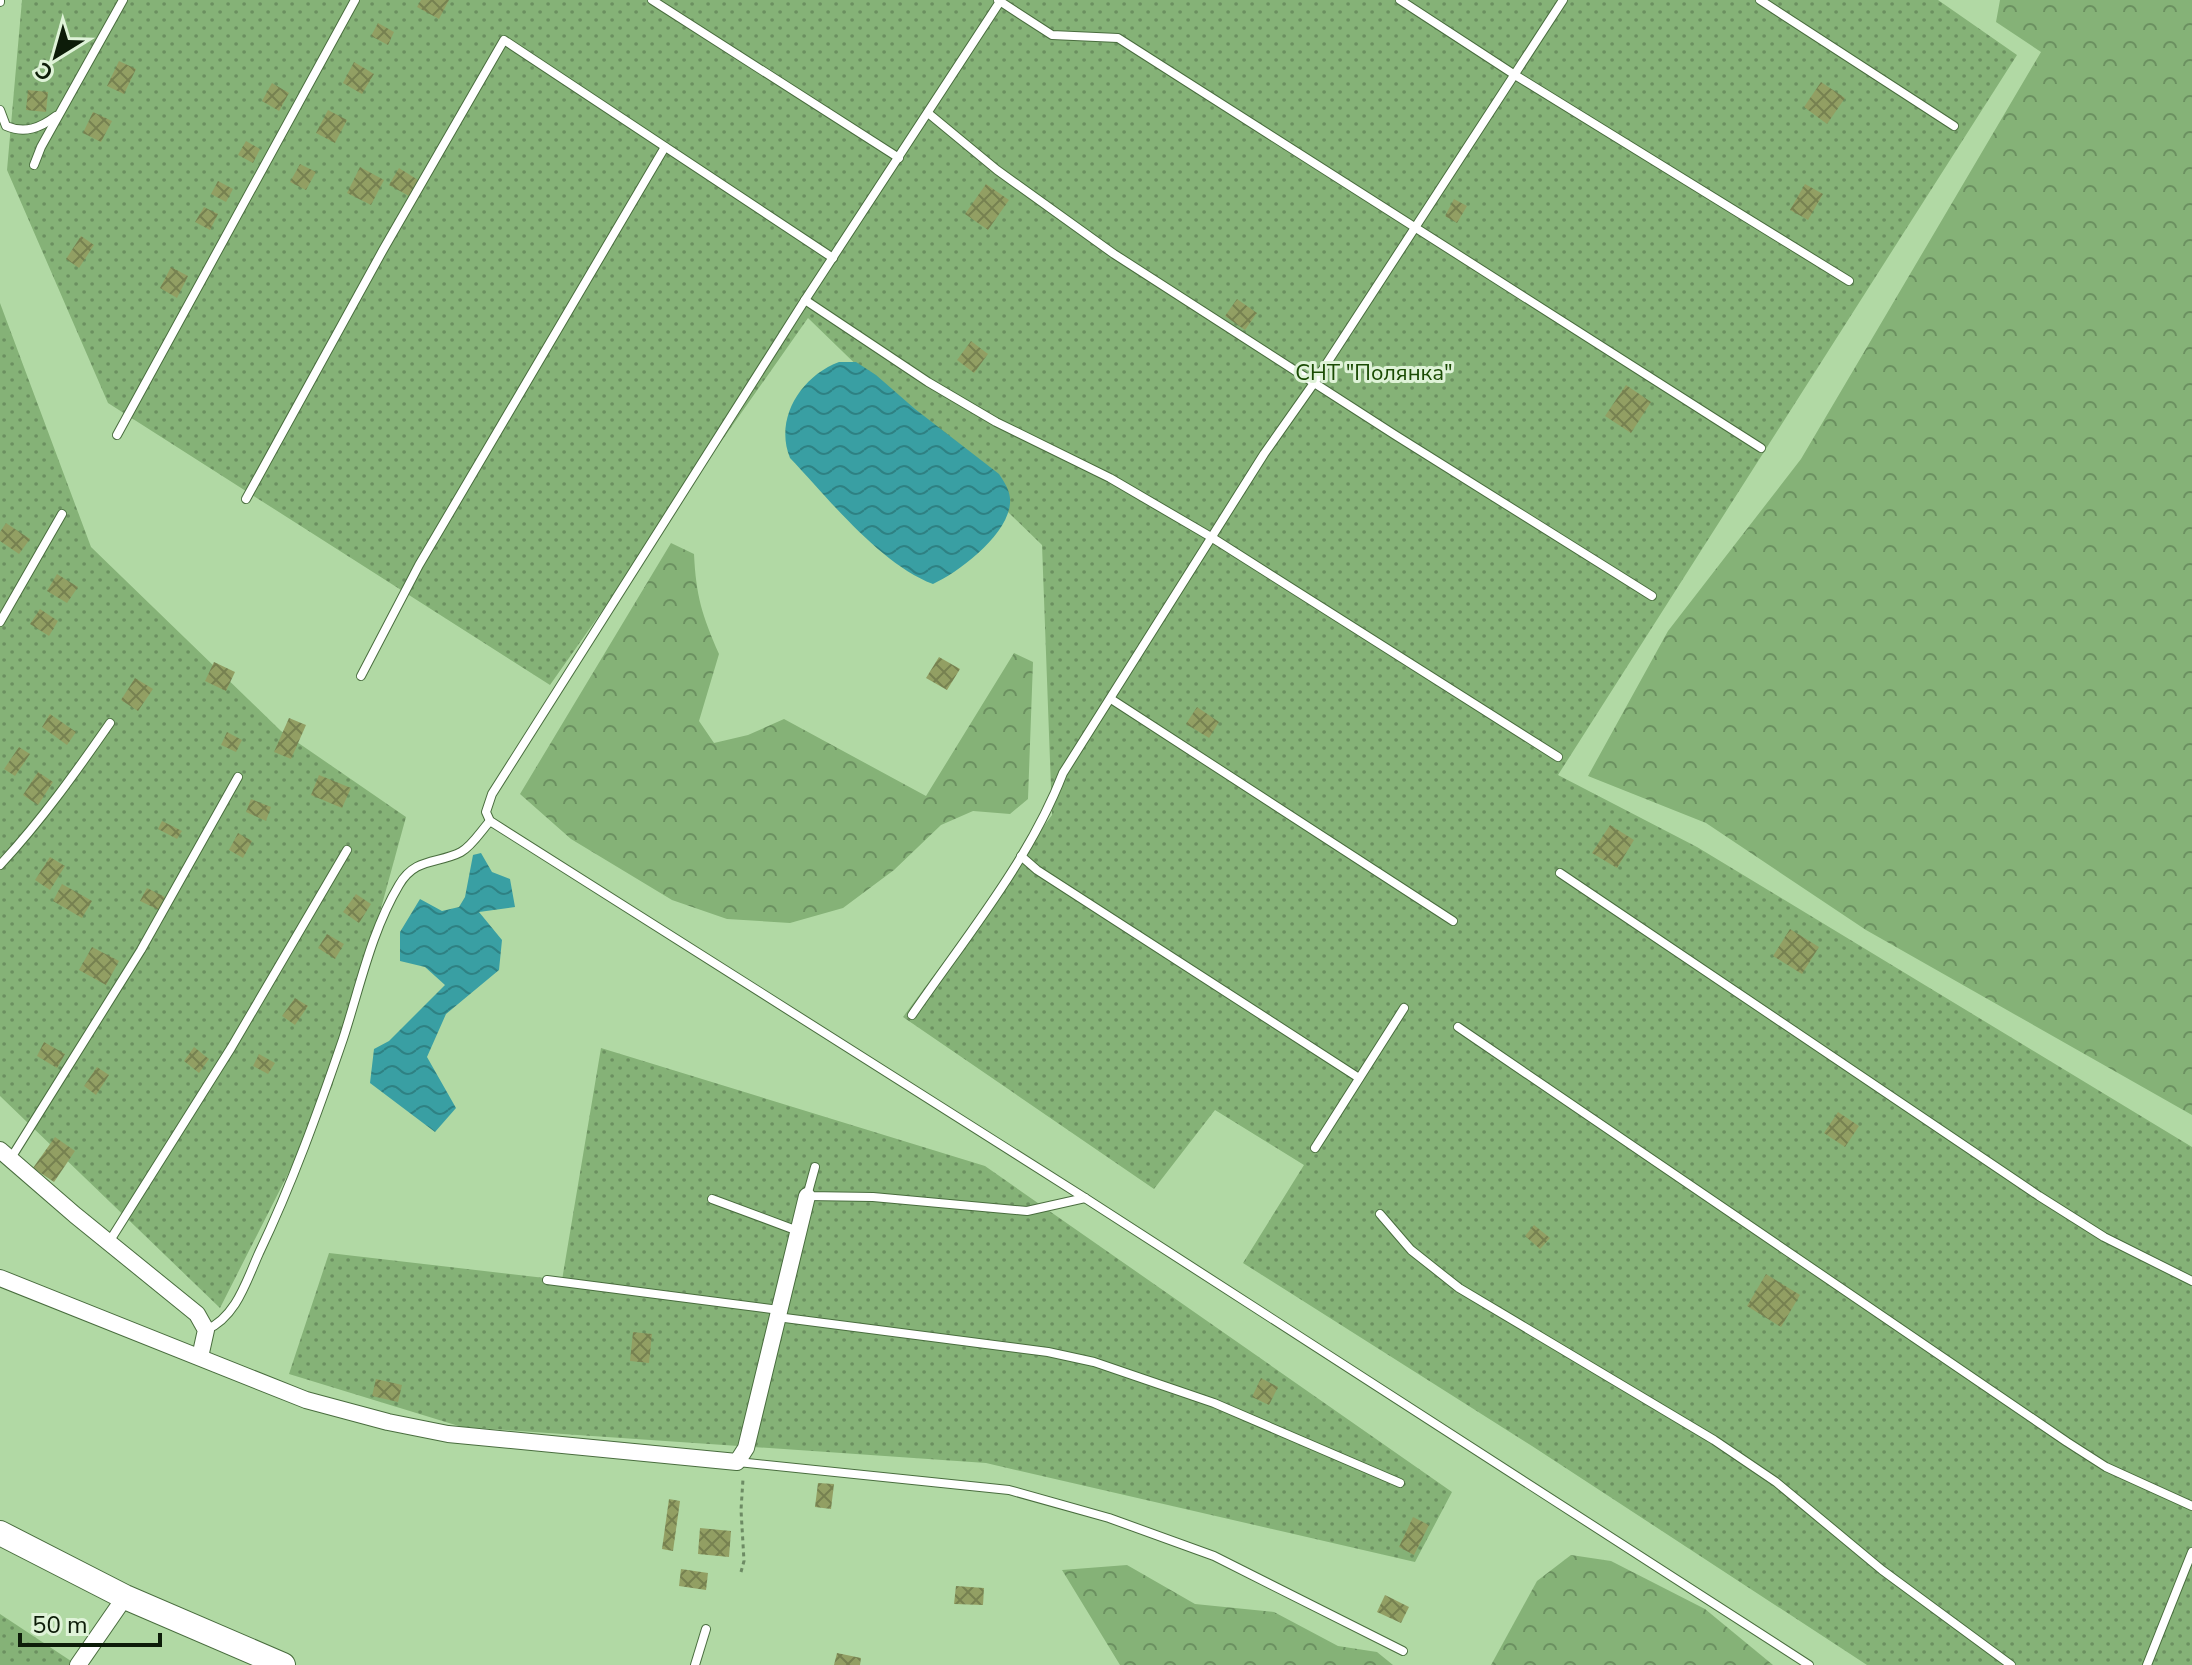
<svg xmlns="http://www.w3.org/2000/svg" width="2192" height="1665" viewBox="0 0 2192 1665" font-family="'Nunito Sans',sans-serif">
<style>
.grass{fill:url(#grass-dots)}
.forest{fill:url(#forest-crowns)}
.water{fill:url(#water-waves)}
.building{fill:url(#building-cross-hatch)}
.lines{fill:none;stroke-linecap:round;stroke-linejoin:round}
.lane-casing{stroke:#496d3e;stroke-width:10}
.street-casing{stroke:#496d3e;stroke-width:18}
.secondary-casing{stroke:#496d3e;stroke-width:26}
.path{stroke:#6d8b64;stroke-width:3;stroke-dasharray:4 4;stroke-linecap:butt}
.lane{stroke:#fff;stroke-width:8}
.street{stroke:#fff;stroke-width:16}
.secondary{stroke:#fff;stroke-width:24}
.labels{text-anchor:middle;dominant-baseline:central;stroke-width:6;stroke-linejoin:round;paint-order:stroke}
.park-label{font-size:22px;fill:#1a4b03;stroke:#dff3d8}
</style>
<defs>
<pattern id="grass-dots" width="8" height="8" patternUnits="userSpaceOnUse" patternTransform="scale(2)"><rect width="8" height="8" fill="#85b277"/><path d="M2 2h.1M6 6h.1" fill="none" stroke="#6b9060" stroke-width="1.8" stroke-linecap="round"/></pattern>
<pattern id="forest-crowns" width="20" height="18" patternUnits="userSpaceOnUse" patternTransform="scale(2)"><rect width="20" height="18" fill="#85b277"/><path d="M2 6a3 3 0 1 1 6 0M12 15a3 3 0 1 1 6 0" fill="none" stroke="#6b9060"/></pattern>
<pattern id="water-waves" width="16" height="10" patternUnits="userSpaceOnUse" patternTransform="scale(2)"><rect width="16" height="10" fill="#399fa3"/><path d="M0 5q4-4 8 0t8 0" fill="none" stroke="#2e8183"/></pattern>
<pattern id="building-cross-hatch" width="8" height="8" patternUnits="userSpaceOnUse" patternTransform="scale(2)"><rect width="8" height="8" fill="#929f63"/><path d="M0 0l8 8M0 8l8-8" fill="none" stroke="#768150"/></pattern>
</defs>
<rect width="100%" height="100%" fill="#b1d9a4"/>
<!-- grass -->
<g class="grass">
<path d="M22 0H1938L2017 55 1558 775 1697 847 2192 1147V1665H1867L1532 1446 1243 1263 1304 1165 1215 1110 1154 1189 903 1017 1052 815 1042 545 808 318 550 685 108 403 7 170Z"/>
<path d="M0 303 91 547 281 731 406 817 332 1087 220 1308 0 1096Z"/>
<path d="M601 1048 985 1166 1452 1492 1415 1562 986 1463 462 1427 289 1374 329 1253 562 1280Z"/>
<path d="M0 1614 77 1665H0Z"/>
</g>
<!-- forest -->
<g class="forest">
<path d="M2000 0H2192V1115L1866 930 1706 823 1588 776 1668 631 1801 459 2041 52 1996 22Z"/>
<path d="M671 543 694 554C696 596 702 615 719 654L699 721 714 743 748 735 784 719 926 796 1014 653 1033 662 1028 799 1010 814 973 811 941 825 894 870 843 908 790 923 727 919 672 900 571 839 520 794Z"/>
<path d="M1571 1555 1611 1561 1705 1609 1773 1665H1491L1537 1581Z"/>
<path d="M1127 1565 1195 1604 1274 1612 1338 1646 1377 1652 1393 1665H1120L1062 1570Z"/>
</g>
<!-- water -->
<g class="water">
<path d="M839 362H856L876 375 915 409 999 474C1005 483 1011 492 1010 503 1008 535 959 572 933 584 880 564 829 499 790 458 774 419 801 376 839 362Z"/>
<path d="M481 853 492 872 510 879 515 907 479 912 502 940 499 970 446 1014 427 1057 456 1108 435 1132 370 1083 374 1049 389 1041 445 985 425 967 400 961V932L420 899 442 911 459 907 465 897 473 855Z"/>
</g>
<!-- building -->
<g class="building">
<path d="M421 0H449L439 19 417 7Z"/>
<path d="M378 23 394 32 388 45 371 36Z"/>
<path d="M119 61 136 69 124 94 107 86Z"/>
<path d="M354 62 374 74 362 94 343 83Z"/>
<path d="M1821 82 1845 98 1827 124 1804 107Z"/>
<path d="M272 83 289 93 279 111 262 101Z"/>
<path d="M28 90 48 92 46 112 26 110Z"/>
<path d="M328 110 347 120 335 143 316 133Z"/>
<path d="M93 112 112 121 101 142 83 133Z"/>
<path d="M246 141 260 149 253 163 238 155Z"/>
<path d="M300 164 316 172 306 190 290 182Z"/>
<path d="M360 167 384 180 371 205 347 193Z"/>
<path d="M399 168 418 180 409 196 389 185Z"/>
<path d="M218 181 233 189 226 202 211 194Z"/>
<path d="M986 184 1009 200 988 230 965 214Z"/>
<path d="M1805 184 1823 194 1808 220 1790 210Z"/>
<path d="M1454 199 1467 206 1457 223 1445 216Z"/>
<path d="M204 207 218 214 210 230 195 222Z"/>
<path d="M81 236 94 245 79 268 66 259Z"/>
<path d="M171 267 188 276 177 298 160 288Z"/>
<path d="M1237 299 1257 313 1245 330 1225 316Z"/>
<path d="M971 341 988 354 974 373 957 360Z"/>
<path d="M1626 385 1651 402 1631 433 1605 416Z"/>
<path d="M6 523 30 539 19 554 0 541V532Z"/>
<path d="M57 574 78 587 67 603 47 591Z"/>
<path d="M40 609 58 621 49 636 30 624Z"/>
<path d="M939 657 960 669 947 690 926 678Z"/>
<path d="M214 662 235 672 226 691 205 681Z"/>
<path d="M135 678 153 689 138 711 121 700Z"/>
<path d="M1197 707 1219 722 1209 738 1186 724Z"/>
<path d="M50 714 76 732 67 745 42 727Z"/>
<path d="M289 718 306 725 291 759 274 752Z"/>
<path d="M227 732 242 740 236 752 221 745Z"/>
<path d="M19 747 30 754 15 776 4 769Z"/>
<path d="M38 772 53 782 38 805 23 795Z"/>
<path d="M319 775 351 788 342 808 311 795Z"/>
<path d="M251 799 271 807 266 821 246 812Z"/>
<path d="M162 821 182 831 177 839 158 829Z"/>
<path d="M1610 825 1634 840 1617 868 1592 853Z"/>
<path d="M238 833 252 841 243 858 229 850Z"/>
<path d="M50 857 65 866 50 890 35 880Z"/>
<path d="M62 884 92 901 82 918 53 901Z"/>
<path d="M147 888 165 897 159 910 140 901Z"/>
<path d="M356 894 371 904 359 923 343 912Z"/>
<path d="M1790 929 1819 947 1802 974 1773 956Z"/>
<path d="M327 934 344 944 335 959 318 948Z"/>
<path d="M92 947 119 961 106 985 79 970Z"/>
<path d="M295 998 308 1006 295 1025 282 1016Z"/>
<path d="M44 1042 65 1054 57 1068 37 1056Z"/>
<path d="M194 1047 209 1059 199 1073 184 1061Z"/>
<path d="M259 1054 275 1063 268 1074 253 1066Z"/>
<path d="M97 1067 109 1075 96 1095 84 1086Z"/>
<path d="M1838 1112 1859 1126 1845 1147 1824 1133Z"/>
<path d="M55 1137 75 1151 54 1182 33 1168Z"/>
<path d="M1534 1225 1550 1238 1540 1249 1525 1236Z"/>
<path d="M1766 1274 1800 1295 1781 1327 1747 1306Z"/>
<path d="M633 1332 652 1334 649 1363 630 1361Z"/>
<path d="M1261 1378 1278 1387 1269 1405 1252 1397Z"/>
<path d="M376 1379 402 1385 398 1402 372 1396Z"/>
<path d="M818 1483 834 1484 831 1509 815 1507Z"/>
<path d="M669 1499 680 1501 673 1551 662 1549Z"/>
<path d="M1413 1517 1429 1525 1414 1555 1399 1547Z"/>
<path d="M700 1528 731 1531 729 1557 698 1554Z"/>
<path d="M681 1569 708 1573 706 1590 679 1586Z"/>
<path d="M956 1586 984 1588 983 1605 954 1604Z"/>
<path d="M1385 1595 1409 1607 1401 1623 1377 1612Z"/>
<path d="M837 1653 861 1658 860 1665H834Z"/>
</g>
<g class="lines">
<defs>
<g id="lane">
<path d="M652 0 899 158"/>
<path d="M998 0 1052 35 1118 38 1761 448"/>
<path d="M1001 0 805 300 492 794 486 812 490 821 1085 1198 1809 1665"/>
<path d="M1400 0 1515 75 1849 281"/>
<path d="M1760 0 1954 126"/>
<path d="M0 2V0"/>
<path d="M0 110 6 126C25 134 40 128 56 116"/>
<path d="M928 113 997 170 1114 254 1395 435 1652 596"/>
<path d="M34 165 41 147 123 0"/>
<path d="M805 300 928 382 996 422 1110 478 1211 537 1558 757"/>
<path d="M117 435 355 0"/>
<path d="M246 499 383 250 504 40 833 258"/>
<path d="M0 622 62 514"/>
<path d="M361 676 419 565 665 147"/>
<path d="M1111 699 1453 921"/>
<path d="M1021 856 1037 870 1359 1078"/>
<path d="M0 865C41 821 76 772 110 723"/>
<path d="M1560 873 2039 1196 2104 1237 2192 1281"/>
<path d="M912 1015C965 938 1029 861 1063 773L1264 454 1314 383 1563 0"/>
<path d="M1458 1027 2067 1442 2106 1467 2192 1506"/>
<path d="M1315 1148 1404 1008"/>
<path d="M11 1158 141 950 238 777"/>
<path d="M815 1167 807 1196 873 1197 1027 1211 1085 1198"/>
<path d="M712 1199 798 1231"/>
<path d="M1380 1214 1411 1250 1459 1288 1714 1440 1776 1482 1882 1570 2011 1665"/>
<path d="M109 1242 231 1048 347 850"/>
<path d="M547 1280 779 1310"/>
<path d="M777 1317 1048 1352 1094 1362 1214 1403 1400 1483"/>
<path d="M206 1330C236 1317 246 1282 259 1253 292 1184 318 1112 343 1039 360 987 371 932 399 885 415 857 438 864 461 852 472 846 481 831 490 821"/>
<path d="M738 1462 1009 1490 1109 1518 1214 1556 1403 1651"/>
<path d="M695 1665 706 1629"/>
<path d="M2147 1665 2192 1552"/>
</g>
<g id="street">
<path d="M0 1150 75 1215 197 1314 206 1330 200 1357"/>
<path d="M0 1278 306 1400 388 1422 448 1434 737 1462 746 1448 807 1196"/>
<path d="M78 1665 125 1597"/>
</g>
<path id="secondary" d="M0 1533 125 1597 283 1665"/>
</defs>
<!-- lane casing -->
<use href="#lane" class="lane-casing"/>
<!-- street casing -->
<use href="#street" class="street-casing"/>
<!-- secondary casing -->
<use href="#secondary" class="secondary-casing"/>
<!-- path -->
<path class="path" d="M741 1572 744 1561 741 1510 743 1479"/>
<!-- lane -->
<use href="#lane" class="lane"/>
<!-- street -->
<use href="#street" class="street"/>
<!-- secondary -->
<use href="#secondary" class="secondary"/>
</g>
<g class="labels">
<!-- park labels -->
<g class="park-label">
<text x="1374" y="373">СНТ "Полянка"</text>
</g>
</g>
<!-- north arrow -->
<g transform="translate(56 56) rotate(217)" stroke="#dff3d8" stroke-width="6" paint-order="stroke">
<path d="M0-6L14 30L0 20L-14 30Z" fill="#0d1c09"/>
<text y="-12" font-size="22" font-weight="bold" text-anchor="middle" fill="#0d1c09">С</text>
</g>
<!-- scale -->
<path d="M20 1633v12h140v-12" fill="none" stroke="#0d1c09" stroke-width="4"/>
<text x="32" y="1633" font-size="24" fill="#0d1c09" stroke="#dff3d8" stroke-width="6" paint-order="stroke">50 m</text>
</svg>
